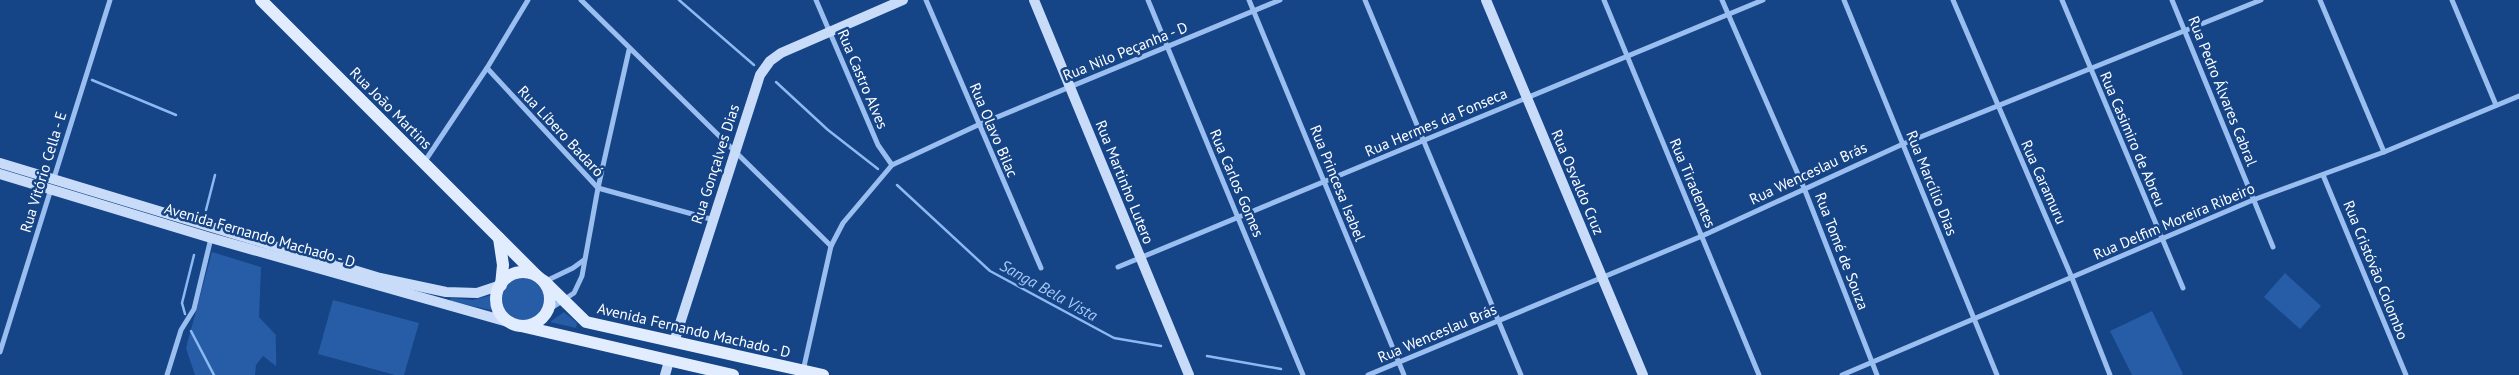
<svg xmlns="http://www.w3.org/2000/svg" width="2519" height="375" viewBox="0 0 2519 375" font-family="'PT Sans',sans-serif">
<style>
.green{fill:#275da6}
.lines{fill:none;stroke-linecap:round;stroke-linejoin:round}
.stream{stroke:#8cb9f2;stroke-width:2.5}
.street{stroke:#9abeef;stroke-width:5}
.secondary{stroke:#c8dcfa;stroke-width:10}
.primary{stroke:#e2ecff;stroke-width:12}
.labels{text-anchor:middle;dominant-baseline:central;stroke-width:5;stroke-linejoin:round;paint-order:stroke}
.street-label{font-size:15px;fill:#fff;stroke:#154487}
.water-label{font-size:16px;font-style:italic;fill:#a6c8f6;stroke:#154487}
</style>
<rect width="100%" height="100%" fill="#154487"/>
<!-- green -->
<g class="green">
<path d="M212 252 261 267 259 317 276 335C275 345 277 356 276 366L263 356 256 365 255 375H195L186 348Z"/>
<path d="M2285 273 2321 306 2300 329 2264 297Z"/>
<circle cx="523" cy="299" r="21"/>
<path d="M492 295 495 311 450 301 451 298 473 300Z"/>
<path d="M333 300 419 323 404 375H395L318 354Z"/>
<path d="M2152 311 2183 374 2181 375H2132L2110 331Z"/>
<path d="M564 312 577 323 576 328 550 322Z"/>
</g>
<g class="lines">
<!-- stream -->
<g class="stream">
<path d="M679 0 754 65"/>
<path d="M92 80 176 115"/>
<path d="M776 82 828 130 878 169"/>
<path d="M897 185 990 271 1114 338 1161 346"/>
<path d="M206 210 215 175"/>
<path d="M185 314 182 303 194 255"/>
<path d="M191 331 214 375"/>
<path d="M1207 356 1281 369"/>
</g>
<!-- street -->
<g class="street">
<path d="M581 0 831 246"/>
<path d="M816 0 878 145 892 165"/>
<path d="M926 0 1041 268"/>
<path d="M1148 0 1303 375"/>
<path d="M1249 0 1404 375"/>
<path d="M1365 0 1521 375"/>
<path d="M1604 0 1759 375"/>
<path d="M1722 0 1804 188 1877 375"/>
<path d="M1844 0 1997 375"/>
<path d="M1953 0 2072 278 2110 375"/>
<path d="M2062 0 2183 288"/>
<path d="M2172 0 2273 247"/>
<path d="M2320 0 2384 152"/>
<path d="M2452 0 2496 105"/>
<path d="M487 68 598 188 714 220"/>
<path d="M425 161 487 68 528 0"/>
<path d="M2323 175 2406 375"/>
<path d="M53 181 110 0"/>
<path d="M1118 267 1763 0"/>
<path d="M546 281 573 268 584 260"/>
<path d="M547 311 574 293 582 276 598 188 629 50"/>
<path d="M0 352 51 189"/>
<path d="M803 371 831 246 843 223 892 165 978 125 1280 0"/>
<path d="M167 375 181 330 194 309 211 238"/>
<path d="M1368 375 1702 236 1903 144 2261 0"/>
<path d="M1842 375 2253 200 2384 152 2519 96"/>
</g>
<!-- secondary -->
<g class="secondary">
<path d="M1034 0 1189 375"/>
<path d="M1486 0 1643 375"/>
<path d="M0 163 380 278 446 292 477 293 501 285"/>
<path d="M0 174 211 238 512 323"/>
<path d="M674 342 760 75 770 61 781 53 903 0"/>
<path d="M665 375 669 361"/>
</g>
<!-- primary -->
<g class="primary">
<path d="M261 0 536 275"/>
<path d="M499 238 503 265 501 285"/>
<circle cx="523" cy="299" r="27"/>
<path d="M544 281 586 322 823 375"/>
<path d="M521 326 733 375"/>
</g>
</g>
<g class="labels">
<!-- street labels -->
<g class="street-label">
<text transform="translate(1125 51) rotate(-22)">Rua Nilo Peçanha - D</text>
<text transform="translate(863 79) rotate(67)">Rua Castro Alves</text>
<text transform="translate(2223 91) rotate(68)">Rua Pedro Álvares Cabral</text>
<text transform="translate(391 108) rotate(45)">Rua João Martins</text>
<text transform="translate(1436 122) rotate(-23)">Rua Hermes da Fonseca</text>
<text transform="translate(994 130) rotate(67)">Rua Olavo Bilac</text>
<text transform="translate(561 131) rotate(47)">Rua Líbero Badaró</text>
<text transform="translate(2133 139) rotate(67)">Rua Casimiro de Abreu</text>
<text transform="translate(715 164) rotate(-72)">Rua Gonçalves Dias</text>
<text transform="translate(43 172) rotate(-73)">Rua Vitório Cella - E</text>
<text transform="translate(1808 173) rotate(-25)">Rua Wenceslau Brás</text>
<text transform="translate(1125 182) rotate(68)">Rua Martinho Lutero</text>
<text transform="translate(1578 182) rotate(67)">Rua Osvaldo Cruz</text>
<text transform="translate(2044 182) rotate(66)">Rua Caramuru</text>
<text transform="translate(1237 183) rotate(67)">Rua Carlos Gomes</text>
<text transform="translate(1338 183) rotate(68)">Rua Princesa Isabel</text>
<text transform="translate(1693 183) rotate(67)">Rua Tiradentes</text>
<text transform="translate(1932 183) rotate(68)">Rua Marcílio Dias</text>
<text transform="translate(2174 221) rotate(-23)">Rua Delfim Moreira Ribeiro</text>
<text transform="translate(260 235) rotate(16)">Avenida Fernando Machado - D</text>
<text transform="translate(1842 251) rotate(69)">Rua Tomé de Souza</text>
<text transform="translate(2376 270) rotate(68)">Rua Cristóvão Colombo</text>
<text transform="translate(694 330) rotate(13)">Avenida Fernando Machado - D</text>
<text transform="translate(1437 333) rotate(-23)">Rua Wenceslau Brás</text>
</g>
<!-- water labels -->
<g class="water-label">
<text transform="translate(1049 290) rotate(29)">Sanga Bela Vista</text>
</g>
</g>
</svg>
